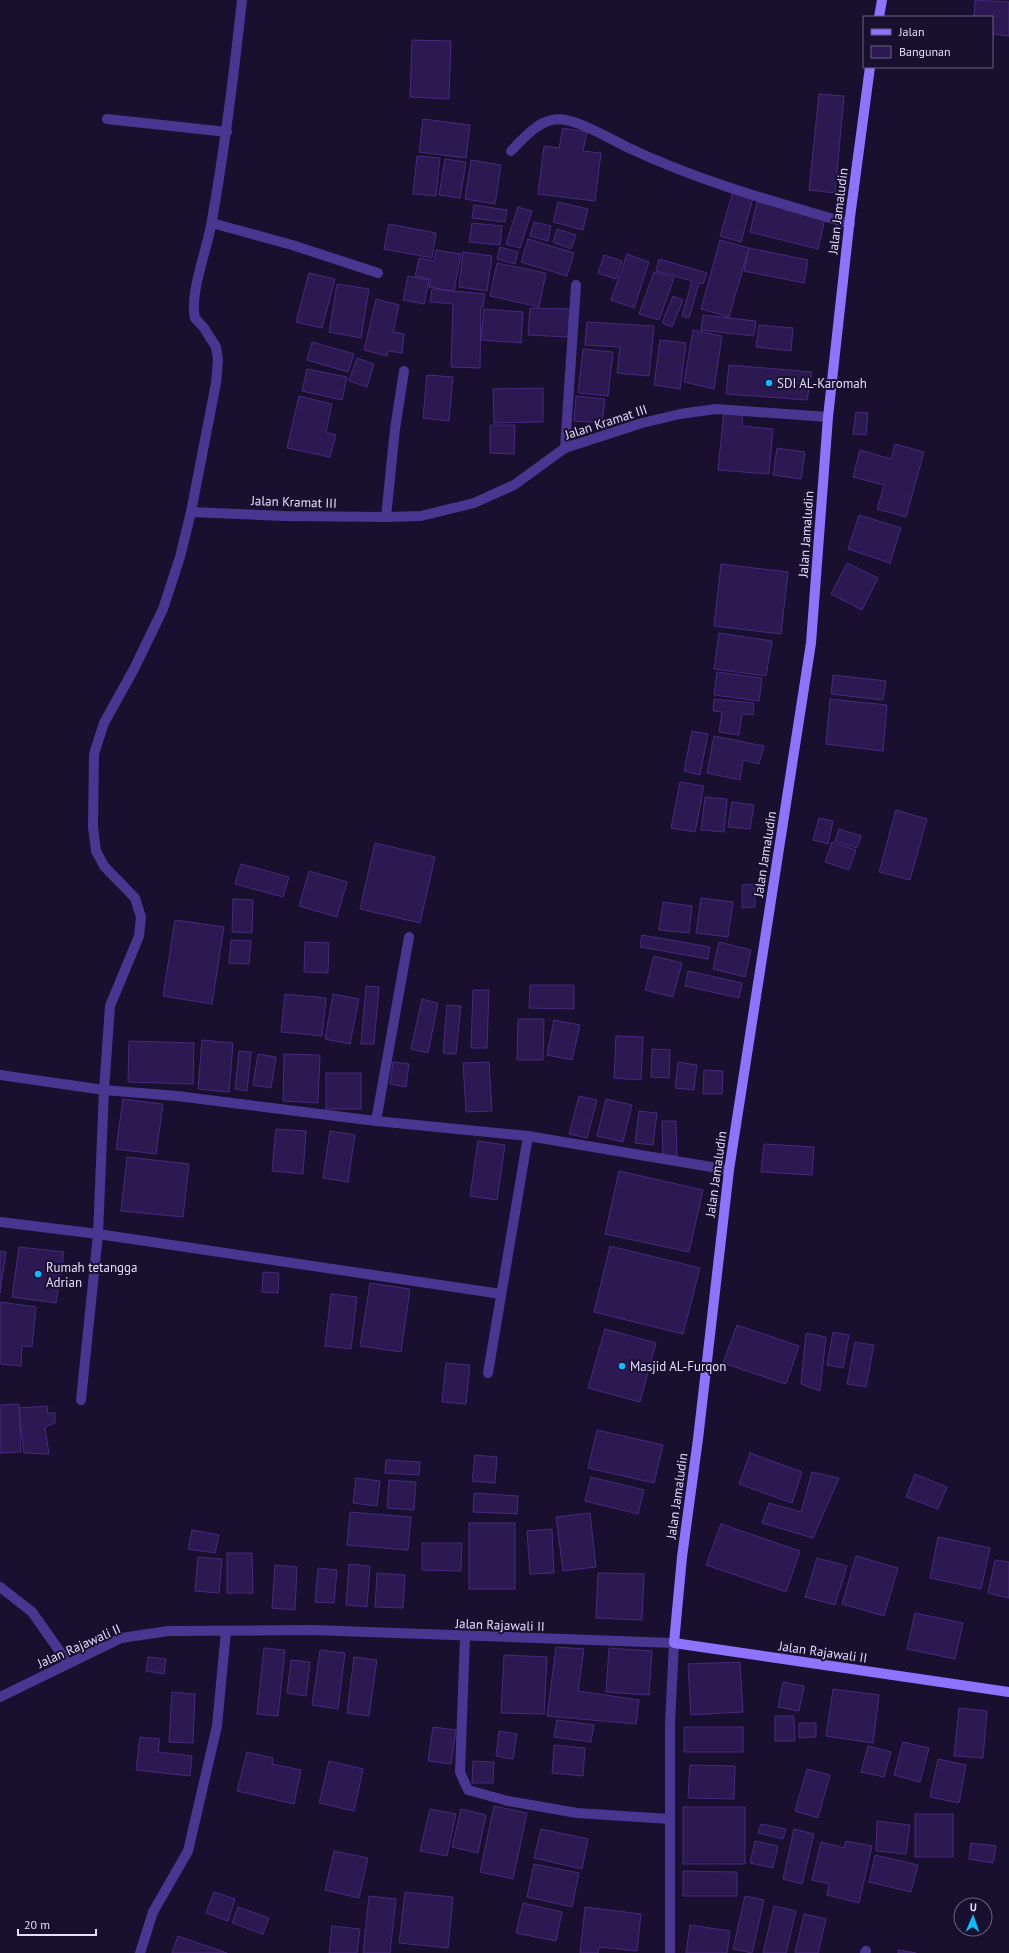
<svg xmlns="http://www.w3.org/2000/svg" width="1009" height="1953" viewBox="0 0 1009 1953" font-family="'PT Sans',sans-serif">
<style>
.building{fill:#2d1951;stroke:#48297f}
.lines{fill:none;stroke-linecap:round;stroke-linejoin:round}
.street{stroke:#483691;stroke-width:10}
.secondary{stroke:#8d73ff;stroke-width:10}
.poi-dot{fill:#08beff;stroke:#190f2e;stroke-width:1.5}
.labels{text-anchor:middle;dominant-baseline:central;stroke-width:4;stroke-linejoin:round;paint-order:stroke}
.street-label{font-size:13px;fill:#e5dcff;stroke:#190f2e}
.poi-label{font-size:13px;fill:#e5dcff;stroke:#190f2e;text-anchor:start}
</style>
<rect width="100%" height="100%" fill="#190f2e"/>
<!-- building -->
<g class="building">
<path d="M975 0 1009 2V36L993 34 992 46V17H974Z"/>
<path d="M412 40 451 41 449 99 410 97Z"/>
<path d="M819 94 844 96 835 193 809 190Z"/>
<path d="M423 119 470 125 466 158 419 152Z"/>
<path d="M563 128 587 132 583 151 601 153 595 201 538 194 544 146 559 148Z"/>
<path d="M417 156 440 158 436 196 413 194Z"/>
<path d="M445 159 466 162 460 198 439 195Z"/>
<path d="M471 160 501 165 495 204 465 199Z"/>
<path d="M733 192 753 198 741 242 720 236Z"/>
<path d="M558 202 588 209 583 230 553 222Z"/>
<path d="M757 202 825 218 818 249 750 232Z"/>
<path d="M474 205 507 210 505 222 472 218Z"/>
<path d="M518 207 532 211 520 248 506 244Z"/>
<path d="M534 222 551 226 548 241 530 236Z"/>
<path d="M472 223 502 226 500 245 469 242Z"/>
<path d="M389 224 436 233 432 258 384 249Z"/>
<path d="M557 229 576 235 571 249 553 242Z"/>
<path d="M528 239 574 253 567 276 521 262Z"/>
<path d="M720 240 749 248 729 317 701 309Z"/>
<path d="M500 247 518 252 515 264 497 259Z"/>
<path d="M749 248 808 260 804 283 744 271Z"/>
<path d="M436 250 461 254 454 291 429 287 431 279 415 276 419 258 434 261Z"/>
<path d="M463 252 492 256 487 291 459 287Z"/>
<path d="M627 254 649 262 634 308 611 300Z"/>
<path d="M604 255 622 261 616 279 598 273Z"/>
<path d="M659 259 707 273 703 284 699 283 689 318 682 316 692 281 656 271Z"/>
<path d="M497 263 546 273 539 307 490 296Z"/>
<path d="M654 272 674 278 659 320 639 314Z"/>
<path d="M309 273 335 279 322 328 296 322Z"/>
<path d="M408 276 429 280 424 304 403 300Z"/>
<path d="M337 284 369 289 361 338 329 332Z"/>
<path d="M432 289 485 294 483 307H481L480 368 451 367 453 304 430 302Z"/>
<path d="M673 296 683 300 672 327 662 323Z"/>
<path d="M376 299 399 305 393 332 404 334 402 353 388 351 387 356 364 350Z"/>
<path d="M530 308 570 309 568 337 528 335Z"/>
<path d="M484 309 523 312 521 343 481 340Z"/>
<path d="M703 315 756 321 754 336 701 330Z"/>
<path d="M587 322 654 326 649 376 617 373 620 347 585 345Z"/>
<path d="M759 325 793 328 791 351 756 347Z"/>
<path d="M693 330 722 336 714 389 684 382Z"/>
<path d="M660 340 686 343 680 389 654 385Z"/>
<path d="M312 342 354 354 348 372 307 360Z"/>
<path d="M583 349 613 352 608 396 578 393Z"/>
<path d="M357 358 374 364 367 387 349 381Z"/>
<path d="M729 365 812 372 807 400 726 394Z"/>
<path d="M307 369 347 377 342 400 302 391Z"/>
<path d="M427 375 453 377 449 421 423 418Z"/>
<path d="M543 388V422L494 423 493 389Z"/>
<path d="M299 396 332 404 326 432 336 435 330 457 287 448Z"/>
<path d="M576 396 605 399 602 423 574 421Z"/>
<path d="M724 411 743 413 742 426 773 429 769 474 718 470Z"/>
<path d="M856 412 868 413 866 435 853 434Z"/>
<path d="M490 425H515L514 454 490 453Z"/>
<path d="M895 444 924 452 906 517 877 509 884 485 853 477 860 450 891 459Z"/>
<path d="M777 448 805 452 801 479 773 475Z"/>
<path d="M859 515 901 528 890 563 848 549Z"/>
<path d="M847 563 878 578 862 610 831 594Z"/>
<path d="M721 564 788 572 781 634 714 626Z"/>
<path d="M719 633 772 641 766 676 714 669Z"/>
<path d="M717 672 762 678 759 701 714 695Z"/>
<path d="M833 675 886 681 883 700 831 694Z"/>
<path d="M714 699 754 703 753 715 742 714 739 735 719 732 722 712 713 711Z"/>
<path d="M830 699 887 705 883 751 826 744Z"/>
<path d="M692 731 708 734 700 775 684 771Z"/>
<path d="M714 736 764 746 759 764 743 760 740 780 707 773Z"/>
<path d="M680 782 704 786 695 832 671 828Z"/>
<path d="M705 797 727 799 724 832 701 830Z"/>
<path d="M732 802 754 805 750 829 728 827Z"/>
<path d="M896 810 927 819 910 880 879 872Z"/>
<path d="M819 818 833 821 828 844 813 840Z"/>
<path d="M839 829 861 836 857 848 835 841Z"/>
<path d="M832 842 856 850 849 870 825 862Z"/>
<path d="M375 843 435 857 420 923 360 909Z"/>
<path d="M241 864 289 877 283 897 235 884Z"/>
<path d="M309 871 347 882 337 917 299 906Z"/>
<path d="M755 884V907L742 908V885Z"/>
<path d="M701 898 733 902 728 937 696 933Z"/>
<path d="M233 899 253 900 252 933 232 932Z"/>
<path d="M663 902 692 906 689 933 659 930Z"/>
<path d="M175 920 224 927 212 1004 163 996Z"/>
<path d="M642 935 710 947 708 959 640 947Z"/>
<path d="M231 940 251 941 249 964 229 963Z"/>
<path d="M305 942 329 943 328 973 304 972Z"/>
<path d="M719 942 751 950 745 977 713 969Z"/>
<path d="M654 956 682 963 673 997 645 990Z"/>
<path d="M688 971 742 983 739 998 685 986Z"/>
<path d="M530 985H574V1009L529 1008Z"/>
<path d="M366 986 379 987 374 1044H361Z"/>
<path d="M473 990H489L487 1048H471Z"/>
<path d="M285 994 326 998 322 1036 281 1032Z"/>
<path d="M333 994 359 999 350 1044 325 1039Z"/>
<path d="M422 999 438 1003 428 1053 411 1049Z"/>
<path d="M447 1005 461 1006 456 1054 443 1053Z"/>
<path d="M518 1019H544L543 1060H517Z"/>
<path d="M554 1020 580 1025 572 1060 547 1055Z"/>
<path d="M616 1036 643 1037 641 1080 614 1078Z"/>
<path d="M202 1040 233 1043 229 1092 198 1089Z"/>
<path d="M129 1041 194 1043 193 1084 128 1082Z"/>
<path d="M652 1049 670 1050 669 1078 651 1077Z"/>
<path d="M239 1051 251 1052 247 1091 235 1089Z"/>
<path d="M258 1054 276 1057 271 1088 253 1085Z"/>
<path d="M284 1054 320 1055 318 1103 283 1101Z"/>
<path d="M393 1062 409 1064 406 1087 390 1084Z"/>
<path d="M489 1062 492 1111 466 1112 463 1063Z"/>
<path d="M678 1062 697 1065 694 1090 675 1088Z"/>
<path d="M704 1070 723 1071 722 1094H703Z"/>
<rect x="326" y="1073" width="35" height="36"/>
<path d="M579 1096 597 1100 587 1138 569 1134Z"/>
<path d="M123 1099 163 1104 156 1154 116 1149Z"/>
<path d="M606 1099 632 1105 623 1142 597 1136Z"/>
<path d="M639 1111 657 1113 653 1145 635 1143Z"/>
<path d="M662 1121H676L677 1156H663Z"/>
<path d="M276 1129 306 1131 303 1174 272 1171Z"/>
<path d="M330 1131 355 1135 348 1182 323 1178Z"/>
<path d="M478 1141 505 1145 497 1200 470 1196Z"/>
<path d="M764 1144 814 1147 812 1175 761 1172Z"/>
<path d="M127 1157 189 1164 183 1217 121 1211Z"/>
<path d="M619 1171 703 1190 689 1252 605 1234Z"/>
<path d="M610 1246 700 1268 683 1334 594 1312Z"/>
<path d="M19 1247 64 1252 56 1303 12 1297Z"/>
<path d="M0 1251 6 1252 0 1293Z"/>
<path d="M263 1272 279 1273 278 1293 262 1292Z"/>
<path d="M370 1283 410 1289 401 1352 360 1346Z"/>
<path d="M331 1294 357 1297 351 1349 325 1346Z"/>
<path d="M0 1302 36 1307 32 1347 22 1346 21 1366 0 1364Z"/>
<path d="M737 1325 799 1346 786 1384 723 1363Z"/>
<path d="M605 1329 656 1343 640 1402 588 1388Z"/>
<path d="M833 1332 849 1335 843 1368 827 1365Z"/>
<path d="M806 1333 826 1337 820 1391 801 1384Z"/>
<path d="M855 1342 874 1345 866 1387 847 1384Z"/>
<path d="M446 1363 470 1365 466 1404 442 1402Z"/>
<path d="M19 1404 21 1452 0 1453V1405Z"/>
<path d="M48 1406 47 1413H55V1423L45 1427 49 1454 24 1453 19 1408Z"/>
<path d="M597 1430 663 1445 654 1483 588 1468Z"/>
<path d="M750 1453 802 1472 792 1503 739 1484Z"/>
<path d="M475 1455 497 1457 495 1483 472 1481Z"/>
<path d="M386 1460 420 1462 419 1475 385 1473Z"/>
<path d="M812 1472 839 1478 813 1538 762 1523 769 1503 801 1512Z"/>
<path d="M915 1474 947 1487 938 1509 906 1497Z"/>
<path d="M591 1477 644 1490 638 1514 585 1501Z"/>
<path d="M356 1478 380 1481 377 1506 353 1503Z"/>
<path d="M389 1480 416 1482 414 1510 387 1508Z"/>
<path d="M474 1493 518 1496 517 1514 473 1512Z"/>
<path d="M350 1512 411 1517 408 1550 347 1545Z"/>
<path d="M590 1513 596 1567 563 1571 556 1517Z"/>
<rect x="469" y="1523" width="46" height="66"/>
<path d="M721 1524 800 1551 786 1592 706 1565Z"/>
<path d="M552 1529 554 1573 530 1574 527 1531Z"/>
<path d="M192 1530 219 1535 215 1553 188 1549Z"/>
<path d="M938 1537 990 1548 981 1589 930 1578Z"/>
<path d="M422 1543H462L461 1571 422 1570Z"/>
<path d="M227 1553H252L253 1593H227Z"/>
<path d="M856 1556 898 1568 884 1616 842 1604Z"/>
<path d="M198 1557 222 1559 219 1593 195 1591Z"/>
<path d="M817 1558 847 1566 835 1605 805 1597Z"/>
<path d="M995 1560 1009 1562V1598L988 1593Z"/>
<path d="M349 1564 370 1566 367 1607 346 1605Z"/>
<path d="M275 1565 297 1567 295 1610 272 1608Z"/>
<path d="M318 1568 337 1570 334 1603 315 1602Z"/>
<path d="M377 1573 405 1575 403 1608 375 1607Z"/>
<path d="M598 1573 644 1574 642 1620 596 1618Z"/>
<path d="M915 1613 963 1623 955 1659 907 1649Z"/>
<path d="M556 1647 584 1649 578 1691 639 1700 636 1724 547 1716Z"/>
<path d="M264 1648 285 1650 278 1716 257 1714Z"/>
<path d="M609 1648 652 1651 649 1695 606 1692Z"/>
<path d="M320 1650 345 1653 338 1709 312 1705Z"/>
<path d="M504 1655 547 1657 544 1714 501 1713Z"/>
<path d="M148 1657 166 1659 164 1674 146 1671Z"/>
<path d="M354 1657 377 1660 369 1716 347 1713Z"/>
<path d="M291 1660 310 1662 306 1696 287 1693Z"/>
<path d="M740 1662 743 1712 691 1715 688 1664Z"/>
<path d="M783 1682 804 1686 799 1711 778 1707Z"/>
<path d="M833 1689 879 1695 873 1743 826 1736Z"/>
<path d="M172 1692 195 1694 193 1743 169 1742Z"/>
<path d="M959 1708 987 1711 983 1758 954 1756Z"/>
<path d="M775 1716H794L795 1741H775Z"/>
<path d="M557 1720 594 1725 591 1742 554 1737Z"/>
<path d="M799 1723H816V1737L799 1738Z"/>
<path d="M433 1727 456 1730 451 1764 428 1761Z"/>
<rect x="684" y="1727" width="59" height="25"/>
<path d="M499 1731 517 1734 513 1759 496 1756Z"/>
<path d="M140 1737 160 1739 158 1752 192 1756 190 1776 136 1770Z"/>
<path d="M903 1742 929 1748 920 1782 894 1775Z"/>
<path d="M554 1745 585 1748 583 1776 552 1773Z"/>
<path d="M868 1746 891 1752 884 1777 861 1772Z"/>
<path d="M247 1752 273 1758 272 1764 301 1770 294 1804 237 1791Z"/>
<path d="M938 1759 966 1765 959 1803 930 1797Z"/>
<path d="M329 1761 363 1769 354 1811 319 1803Z"/>
<path d="M473 1761 494 1762 493 1783H472Z"/>
<path d="M690 1765 735 1766 734 1799 688 1798Z"/>
<path d="M807 1769 830 1775 818 1818 795 1811Z"/>
<path d="M494 1806 527 1813 513 1879 480 1872Z"/>
<rect x="683" y="1807" width="62" height="57"/>
<path d="M430 1809 456 1814 447 1856 420 1851Z"/>
<path d="M461 1809 486 1815 478 1853 452 1847Z"/>
<rect x="915" y="1814" width="38" height="43"/>
<path d="M877 1821 910 1825 906 1854 876 1851Z"/>
<path d="M761 1824 786 1829 783 1839 758 1833Z"/>
<path d="M541 1829 588 1839 582 1869 534 1858Z"/>
<path d="M794 1829 814 1834 802 1884 783 1879Z"/>
<path d="M755 1841 778 1846 773 1868 750 1863Z"/>
<path d="M846 1841 872 1846 859 1903 827 1895 829 1884 812 1880 821 1842 844 1848Z"/>
<path d="M971 1843 996 1846 993 1863 969 1859Z"/>
<path d="M334 1851 368 1858 359 1898 325 1890Z"/>
<path d="M875 1855 918 1865 911 1892 869 1882Z"/>
<path d="M534 1864 579 1873 572 1907 527 1897Z"/>
<path d="M683 1871 737 1872V1896H683Z"/>
<path d="M214 1892 235 1899 228 1921 206 1913Z"/>
<path d="M405 1892 453 1897 448 1948 399 1943Z"/>
<path d="M369 1896 396 1899 390 1953H363Z"/>
<path d="M745 1896 764 1900 752 1953 733 1949Z"/>
<path d="M523 1903 562 1912 556 1941 516 1933Z"/>
<path d="M774 1906 796 1911 786 1953H763Z"/>
<path d="M238 1907 269 1918 263 1934 232 1923Z"/>
<path d="M585 1907 641 1914 637 1951 599 1947 598 1953H580Z"/>
<path d="M804 1914 826 1919 818 1953H795Z"/>
<path d="M690 1925 730 1931 727 1953H686Z"/>
<path d="M332 1926 360 1929 357 1953H329Z"/>
<path d="M178 1936 227 1953H172Z"/>
<path d="M898 1950 916 1953H898Z"/>
</g>
<g class="lines">
<!-- street -->
<g class="street">
<path d="M107 119 227 132"/>
<path d="M511 151C522 140 536 123 552 120 573 115 611 140 631 149 701 182 776 202 850 224"/>
<path d="M212 223 292 245 378 273"/>
<path d="M565 448 576 285"/>
<path d="M191 512 285 516 386 517 421 516 474 503 514 485 565 448 642 423 680 414 716 409 828 417"/>
<path d="M386 517 395 429 404 371"/>
<path d="M0 1075 104 1090 177 1096 376 1121 528 1136 729 1170"/>
<path d="M376 1121 409 937"/>
<path d="M0 1222 98 1234 501 1294"/>
<path d="M488 1373 528 1136"/>
<path d="M81 1400 98 1234 104 1090 110 1006 139 936 141 917 135 898 104 866 96 851 93 827 94 754 104 723 134 669 163 609 180 557 191 512 216 383 218 360 216 347 204 328 195 318C189 293 208 248 212 220 225 147 234 74 242 0"/>
<path d="M0 1587 32 1612 68 1663"/>
<path d="M465 1637 460 1772 468 1790 508 1801 577 1813 670 1819"/>
<path d="M0 1697 121 1638 168 1631 312 1630 674 1643 670 1723V1953"/>
<path d="M140 1953 153 1912 188 1851 217 1726 226 1631"/>
<path d="M865 1953 866 1951"/>
</g>
<!-- secondary -->
<g class="secondary">
<path d="M879 17 882 0"/>
<path d="M870 67 850 217 828 417 811 643 729 1170 698 1439 682 1557 674 1643 1009 1692"/>
</g>
</g>
<!-- markers -->
<g class="poi-dot">
<circle cx="769" cy="383" r="4"/>
<circle cx="38" cy="1274" r="4"/>
<circle cx="622" cy="1366" r="4"/>
</g>
<g class="labels">
<!-- street labels -->
<g class="street-label">
<text transform="translate(838 211) rotate(-83)">Jalan Jamaludin</text>
<text transform="translate(606 422) rotate(-18)">Jalan Kramat III</text>
<text transform="translate(294 502) rotate(2)">Jalan Kramat III</text>
<text transform="translate(806 534) rotate(-86)">Jalan Jamaludin</text>
<text transform="translate(765 854) rotate(-81)">Jalan Jamaludin</text>
<text transform="translate(716 1174) rotate(-82)">Jalan Jamaludin</text>
<text transform="translate(677 1496) rotate(-82)">Jalan Jamaludin</text>
<text transform="translate(500 1625) rotate(2)">Jalan Rajawali II</text>
<text transform="translate(79 1646) rotate(-24)">Jalan Rajawali II</text>
<text transform="translate(823 1652) rotate(8)">Jalan Rajawali II</text>
</g>
<!-- poi labels -->
<g class="poi-label">
<text x="777" y="383">SDI AL-Karomah</text>
<text x="46" y="1267">Rumah tetangga<tspan x="46" dy="15">Adrian</tspan></text>
<text x="630" y="1366">Masjid AL-Furqon</text>
</g>
</g>
<!-- legend -->
<rect x="863" y="16" width="130" height="52" fill="#190f2e" stroke="#6b6182"/>
<rect x="871" y="29" width="20" height="6" fill="#8d73ff" stroke="#6b6182"/>
<text x="899" y="36" font-size="12" fill="#e5dcff">Jalan</text>
<rect x="871" y="46" width="20" height="12" fill="#2d1951" stroke="#6b6182"/>
<text x="899" y="56" font-size="12" fill="#e5dcff">Bangunan</text>
<!-- north arrow -->
<g transform="translate(973 1917) rotate(2)"><circle r="19" fill="#190f2e" stroke="#6b6182"/>
<path d="M0-3L7 15L0 10L-7 15Z" fill="#08beff"/>
<text y="-6" font-size="11" font-weight="bold" text-anchor="middle" fill="#e5dcff">U</text>
</g>
<!-- scale -->
<path d="M18 1929v6h78v-6" fill="none" stroke="#e5dcff" stroke-width="2"/>
<text x="24" y="1929" font-size="12" fill="#e5dcff" stroke="#190f2e" stroke-width="3" paint-order="stroke">20 m</text>
</svg>
